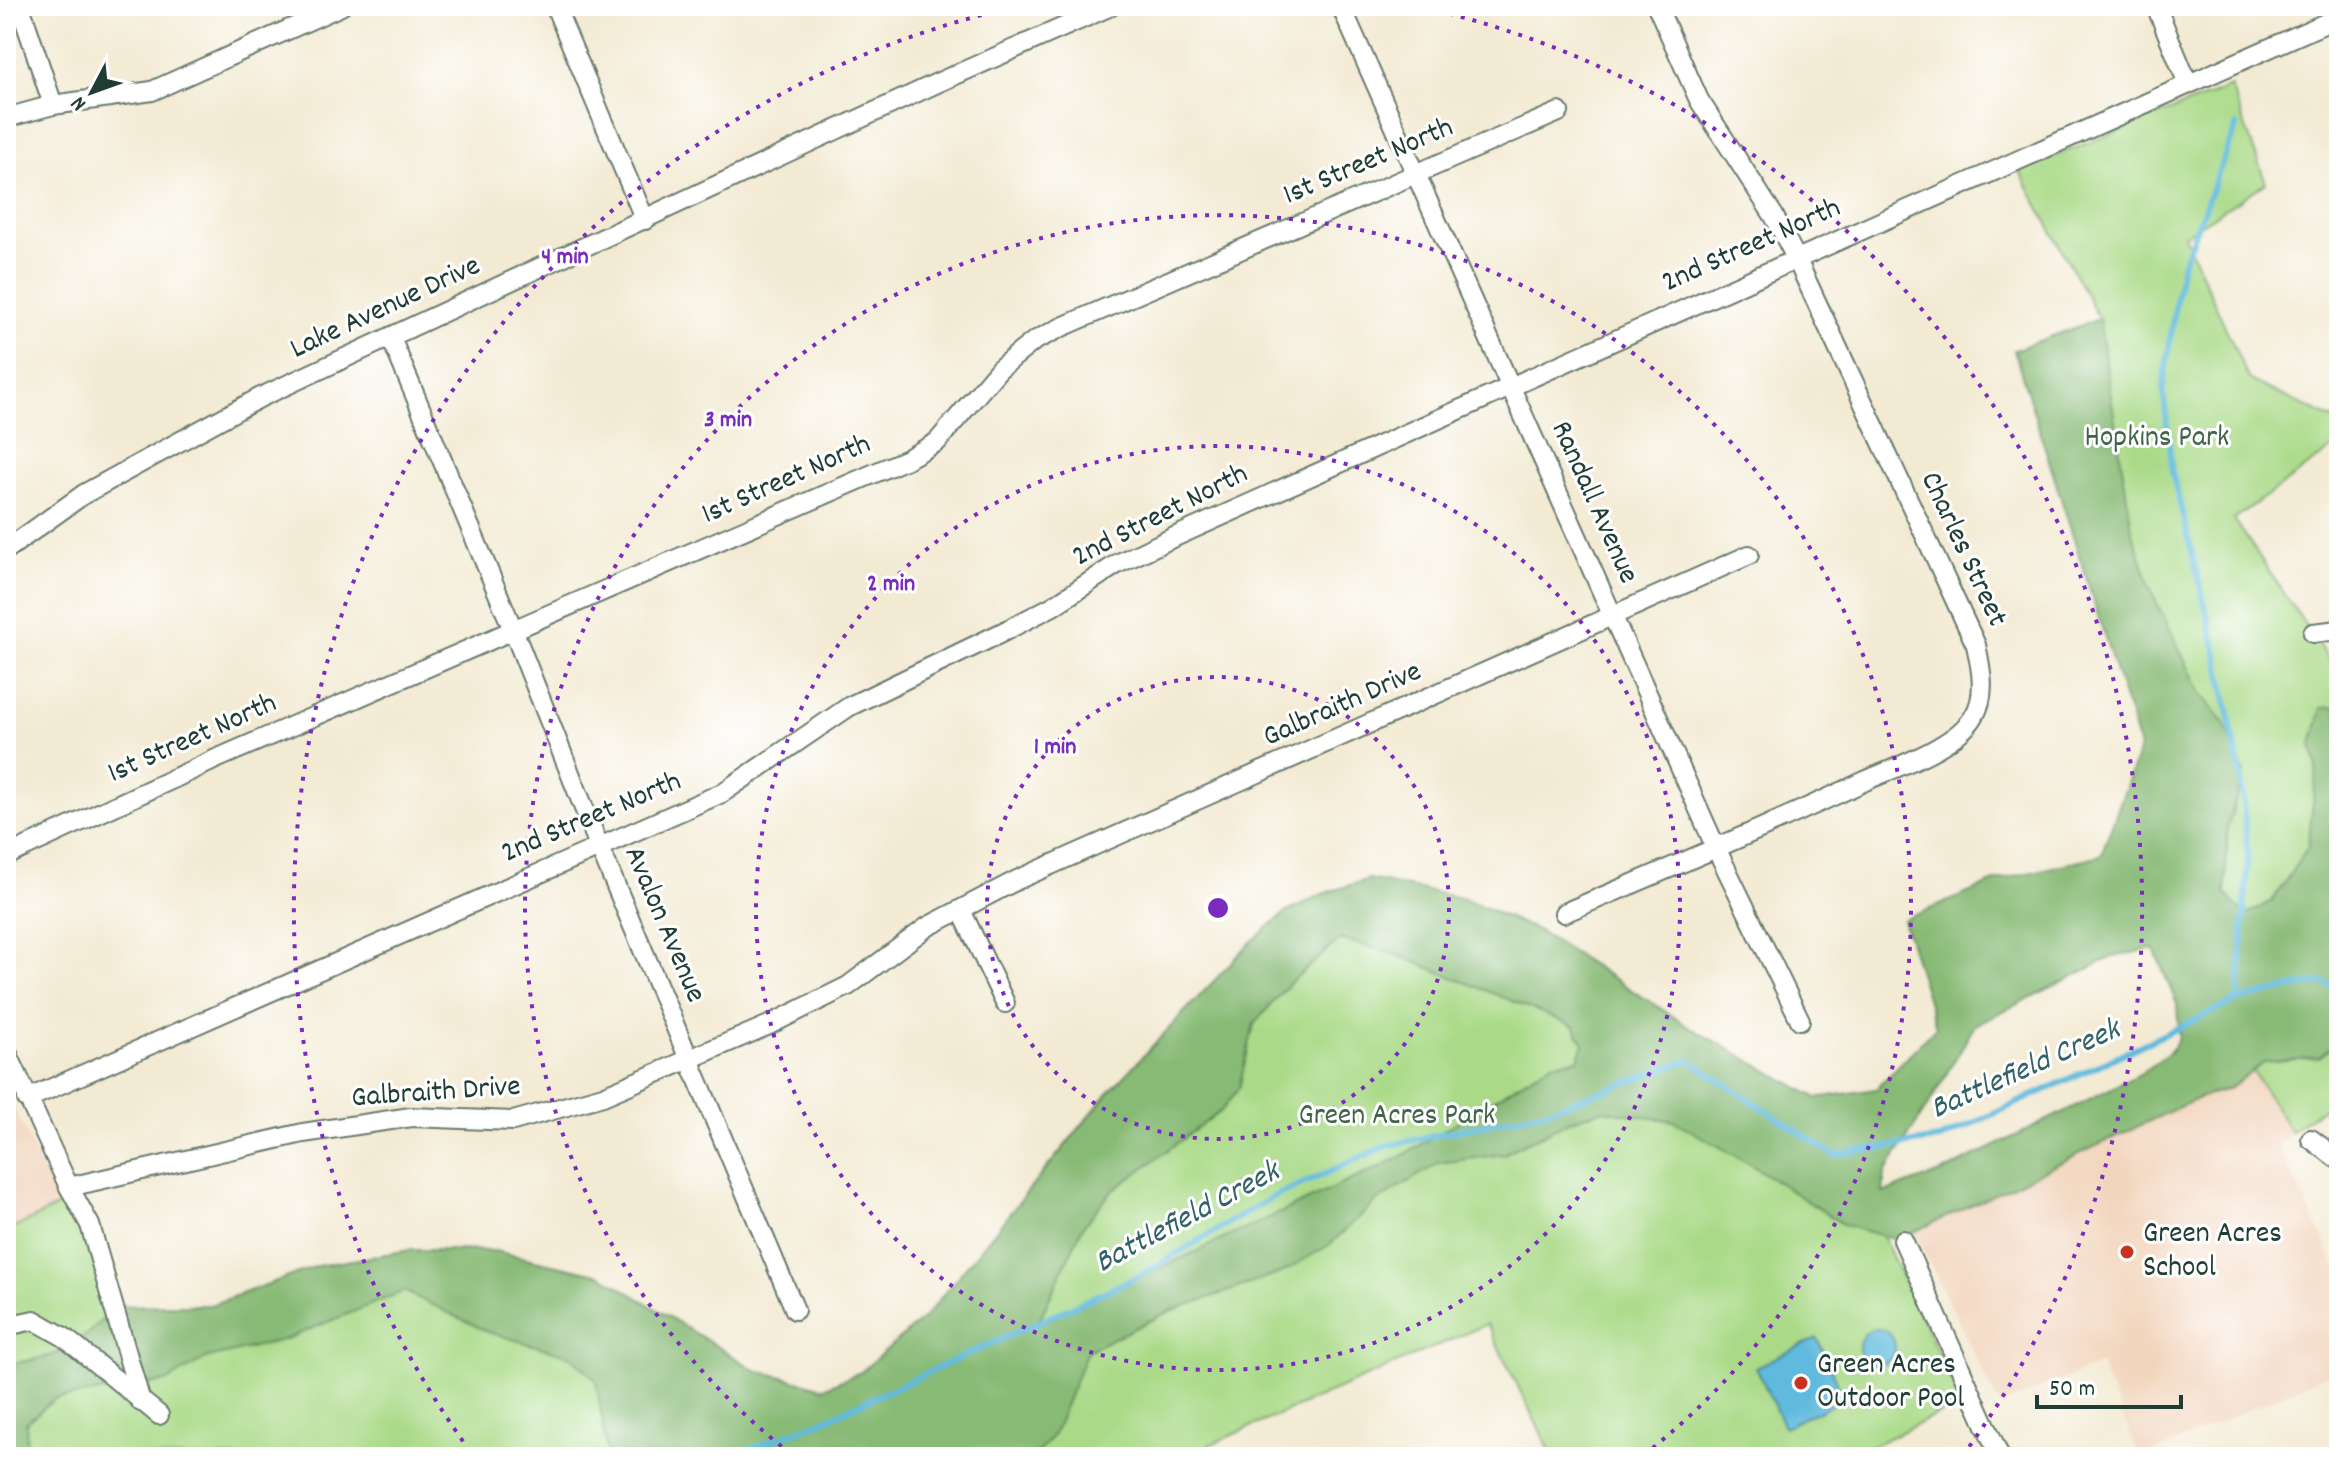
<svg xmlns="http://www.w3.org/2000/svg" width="2345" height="1463" viewBox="0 0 2345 1463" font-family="Dekko,sans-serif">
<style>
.built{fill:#f2d5bd}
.green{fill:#aada88;stroke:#648c5e;stroke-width:2}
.forest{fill:#87ba74;stroke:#537c54;stroke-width:2;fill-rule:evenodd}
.water{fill:#5fbadd;stroke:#3f7c88;stroke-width:2}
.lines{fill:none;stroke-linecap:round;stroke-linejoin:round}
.stream{stroke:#5fbadd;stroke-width:6}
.minor-casing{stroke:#697a6c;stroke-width:22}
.minor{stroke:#fff;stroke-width:18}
.ring{fill:none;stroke:#7b2cbf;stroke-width:4;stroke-dasharray:4 8}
.poi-dot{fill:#c8321e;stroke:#fff;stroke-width:3}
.labels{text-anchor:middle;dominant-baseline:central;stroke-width:6;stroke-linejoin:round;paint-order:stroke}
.street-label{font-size:30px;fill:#1f3d34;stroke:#fff}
.park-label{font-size:30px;fill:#426449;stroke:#fff}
.poi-label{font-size:30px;fill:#1f3d34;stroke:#fff;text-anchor:start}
.water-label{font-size:32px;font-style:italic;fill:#326267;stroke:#fff}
.centre{fill:#7b2cbf;stroke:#fff;stroke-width:4}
.ring-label{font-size:24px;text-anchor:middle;font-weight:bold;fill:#7b2cbf;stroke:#fff;stroke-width:6;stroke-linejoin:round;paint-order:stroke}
</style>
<rect width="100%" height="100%" fill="#fff"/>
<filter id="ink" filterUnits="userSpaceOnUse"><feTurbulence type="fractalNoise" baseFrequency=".0125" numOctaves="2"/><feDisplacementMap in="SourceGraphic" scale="16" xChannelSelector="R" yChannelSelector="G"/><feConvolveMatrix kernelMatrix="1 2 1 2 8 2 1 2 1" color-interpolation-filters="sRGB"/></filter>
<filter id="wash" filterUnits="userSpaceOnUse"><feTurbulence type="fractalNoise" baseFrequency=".006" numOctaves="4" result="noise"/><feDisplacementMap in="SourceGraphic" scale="32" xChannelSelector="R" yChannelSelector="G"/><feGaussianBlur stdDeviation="1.8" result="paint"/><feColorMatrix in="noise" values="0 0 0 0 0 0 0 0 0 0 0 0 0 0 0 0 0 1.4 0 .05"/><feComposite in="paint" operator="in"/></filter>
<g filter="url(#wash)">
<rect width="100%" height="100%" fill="#f3ead3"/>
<!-- built -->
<g class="built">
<path d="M2252 1071 2291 1132 2278 1146 2339 1272V1369L2143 1457H2140L2100 1364 2000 1405 1914 1232 2196 1099 2230 1088Z"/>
<path d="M6 1089 59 1206 6 1232Z"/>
</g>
<!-- green -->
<g class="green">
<path d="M2231 87 2266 183 2184 235 2249 380 2339 422V444L2234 519 2339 675V1095L2291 1132 2170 941 2196 886 2014 350 2099 319 2019 170Z"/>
<path d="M1369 879 1465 899 1538 931 1693 1029 1817 1098 1962 1403 1849 1457H1553L1487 1324 1182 1457H6V1232L74 1198 117 1306 211 1305 318 1266 411 1250 494 1251 601 1275 755 1370 824 1388 861 1372 926 1316 1109 1092 1250 943 1285 913 1323 894Z"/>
</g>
<!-- forest -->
<path class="forest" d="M2099 319 2132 530 2152 593 2201 694 2225 723 2244 773 2228 826 2225 893 2245 915 2272 901 2308 847 2317 767 2312 744 2322 708 2334 707 2339 716V1042L2319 1057 2265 1062 2230 1088 2196 1099 1897 1240 1844 1225 1750 1164 1674 1121 1602 1110 1569 1121 1504 1154 1439 1163 1377 1201 1329 1245 1281 1273 1170 1311 1087 1351 1054 1434 1034 1457H608L596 1380 571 1356 488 1332 404 1291 286 1339 205 1359 166 1382 54 1399 26 1423 27 1457H6V1364C68 1357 73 1347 117 1306L211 1305 318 1266 411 1250 494 1251 601 1275 755 1370 824 1388 861 1372 926 1316 1109 1092 1250 943 1285 913 1323 894 1369 879 1465 899 1538 931 1693 1029 1817 1098 1876 1089 1936 1027 1903 920 1997 881 2101 855 2140 748 2014 350ZM1340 939 1395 954 1574 1026 1584 1044 1578 1059 1552 1063 1399 1158 1037 1325 1083 1226 1110 1193 1222 1110 1239 1088 1254 1024 1290 983ZM2154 949 2177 1004 2179 1038 2170 1052 2140 1074 1941 1173 1883 1193 1885 1173 1930 1102 1975 1025 2114 956Z"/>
<!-- water -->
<g class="water">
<circle cx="1877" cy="1347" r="18"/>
<path d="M1817 1338 1845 1399 1784 1427 1756 1367Z"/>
</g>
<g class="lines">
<!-- stream -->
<g class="stream">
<path d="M2237 125 2181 268 2163 387 2172 472 2219 662 2241 778 2248 860 2238 1000"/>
<path d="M730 1457 822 1421 1137 1277 1273 1197 1386 1146 1546 1111 1689 1060 1834 1155 1940 1139 2238 1000 2318 982 2339 988"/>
</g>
</g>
</g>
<g filter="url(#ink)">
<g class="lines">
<defs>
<g id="minor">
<path d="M20 6 53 105"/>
<path d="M555 6 645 220"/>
<path d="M1341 6 1716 848 1800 1020"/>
<path d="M2156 6 2188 84"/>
<path d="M6 118 53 105 152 91 341 6"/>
<path d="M391 338 514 632 599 846 795 1310"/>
<path d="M6 550 84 494 261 397 937 83 1111 6"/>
<path d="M2313 633 2339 630"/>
<path d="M6 856 216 759 907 459 937 442 999 369 1034 341 1062 327 1559 112"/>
<path d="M961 910 1005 1003"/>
<path d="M1564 913C1665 870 1766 828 1865 781 1896 767 1957 746 1974 716 1987 695 1981 668 1976 645L1796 258 1774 216 1699 100 1657 6"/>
<path d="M6 1050 69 1187 90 1225 141 1402"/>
<path d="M27 1099 722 793 850 706 1003 632 1053 606 1117 564 1170 539 2339 17"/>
<path d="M2311 1139 2339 1160"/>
<path d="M69 1187 303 1133 411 1117 513 1121 603 1096 769 1025 848 986 927 927 1017 880 1749 555"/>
<path d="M1903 1240 2000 1457"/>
<path d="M6 1326 34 1320 64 1337 159 1415"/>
</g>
</defs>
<!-- minor casing -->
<use href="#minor" class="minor-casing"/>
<!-- minor -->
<use href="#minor" class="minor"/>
</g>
</g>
<!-- distance rings -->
<g class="ring">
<circle cx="1218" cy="908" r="231"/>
<circle cx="1218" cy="908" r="462"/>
<path d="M791 1454A693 693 0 1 1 1645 1454"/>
<path d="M470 1451A924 924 0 0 1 1010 8M1426 8A924 924 0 0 1 1966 1451"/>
</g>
<!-- markers -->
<g class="poi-dot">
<circle cx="2127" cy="1252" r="8"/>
<circle cx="1801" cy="1383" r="8"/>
</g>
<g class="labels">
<!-- street labels -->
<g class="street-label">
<text transform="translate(1369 163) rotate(-23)">1st Street North</text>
<text transform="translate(1752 247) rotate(-24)">2nd Street North</text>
<text transform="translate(386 309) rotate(-25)">Lake Avenue Drive</text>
<text transform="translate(787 481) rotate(-24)">1st Street North</text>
<text transform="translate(1593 503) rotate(66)">Randall Avenue</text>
<text transform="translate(1161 517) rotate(-27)">2nd Street North</text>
<text transform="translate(1962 550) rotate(65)">Charles Street</text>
<text transform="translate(1343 706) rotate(-24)">Galbraith Drive</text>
<text transform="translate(193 740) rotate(-24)">1st Street North</text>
<text transform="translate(592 819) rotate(-23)">2nd Street North</text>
<text transform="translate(663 925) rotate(67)">Avalon Avenue</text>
<text transform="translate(436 1094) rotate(-4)">Galbraith Drive</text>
</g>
<!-- park labels -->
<g class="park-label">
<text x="2157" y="439">Hopkins Park</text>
<text x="1397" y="1117">Green Acres Park</text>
</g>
<!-- poi labels -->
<g class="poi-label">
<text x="2143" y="1235">Green Acres<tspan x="2143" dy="34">School</tspan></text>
<text x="1817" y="1366">Green Acres<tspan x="1817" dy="34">Outdoor Pool</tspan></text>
</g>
<!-- water labels -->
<g class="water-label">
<text transform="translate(2026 1071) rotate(-24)">Battlefield Creek</text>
<text transform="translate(1188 1219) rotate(-28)">Battlefield Creek</text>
</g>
</g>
<circle cx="1218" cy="908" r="12" class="centre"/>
<g class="ring-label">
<text x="565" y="263">4 min</text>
<text x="728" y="426">3 min</text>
<text x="891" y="590">2 min</text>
<text x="1055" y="753">1 min</text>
</g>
<!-- margin -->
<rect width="2345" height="1463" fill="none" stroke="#fff" stroke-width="32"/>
<!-- north arrow -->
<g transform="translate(92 92) rotate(229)" stroke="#ffffff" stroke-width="6" paint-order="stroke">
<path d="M0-6L14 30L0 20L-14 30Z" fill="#1f3d34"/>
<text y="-12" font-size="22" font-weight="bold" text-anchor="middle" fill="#1f3d34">N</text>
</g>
<!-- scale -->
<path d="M2037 1395v12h144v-12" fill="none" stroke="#1f3d34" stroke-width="4"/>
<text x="2049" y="1395" font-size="24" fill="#1f3d34" stroke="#ffffff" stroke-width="6" paint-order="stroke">50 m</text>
</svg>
